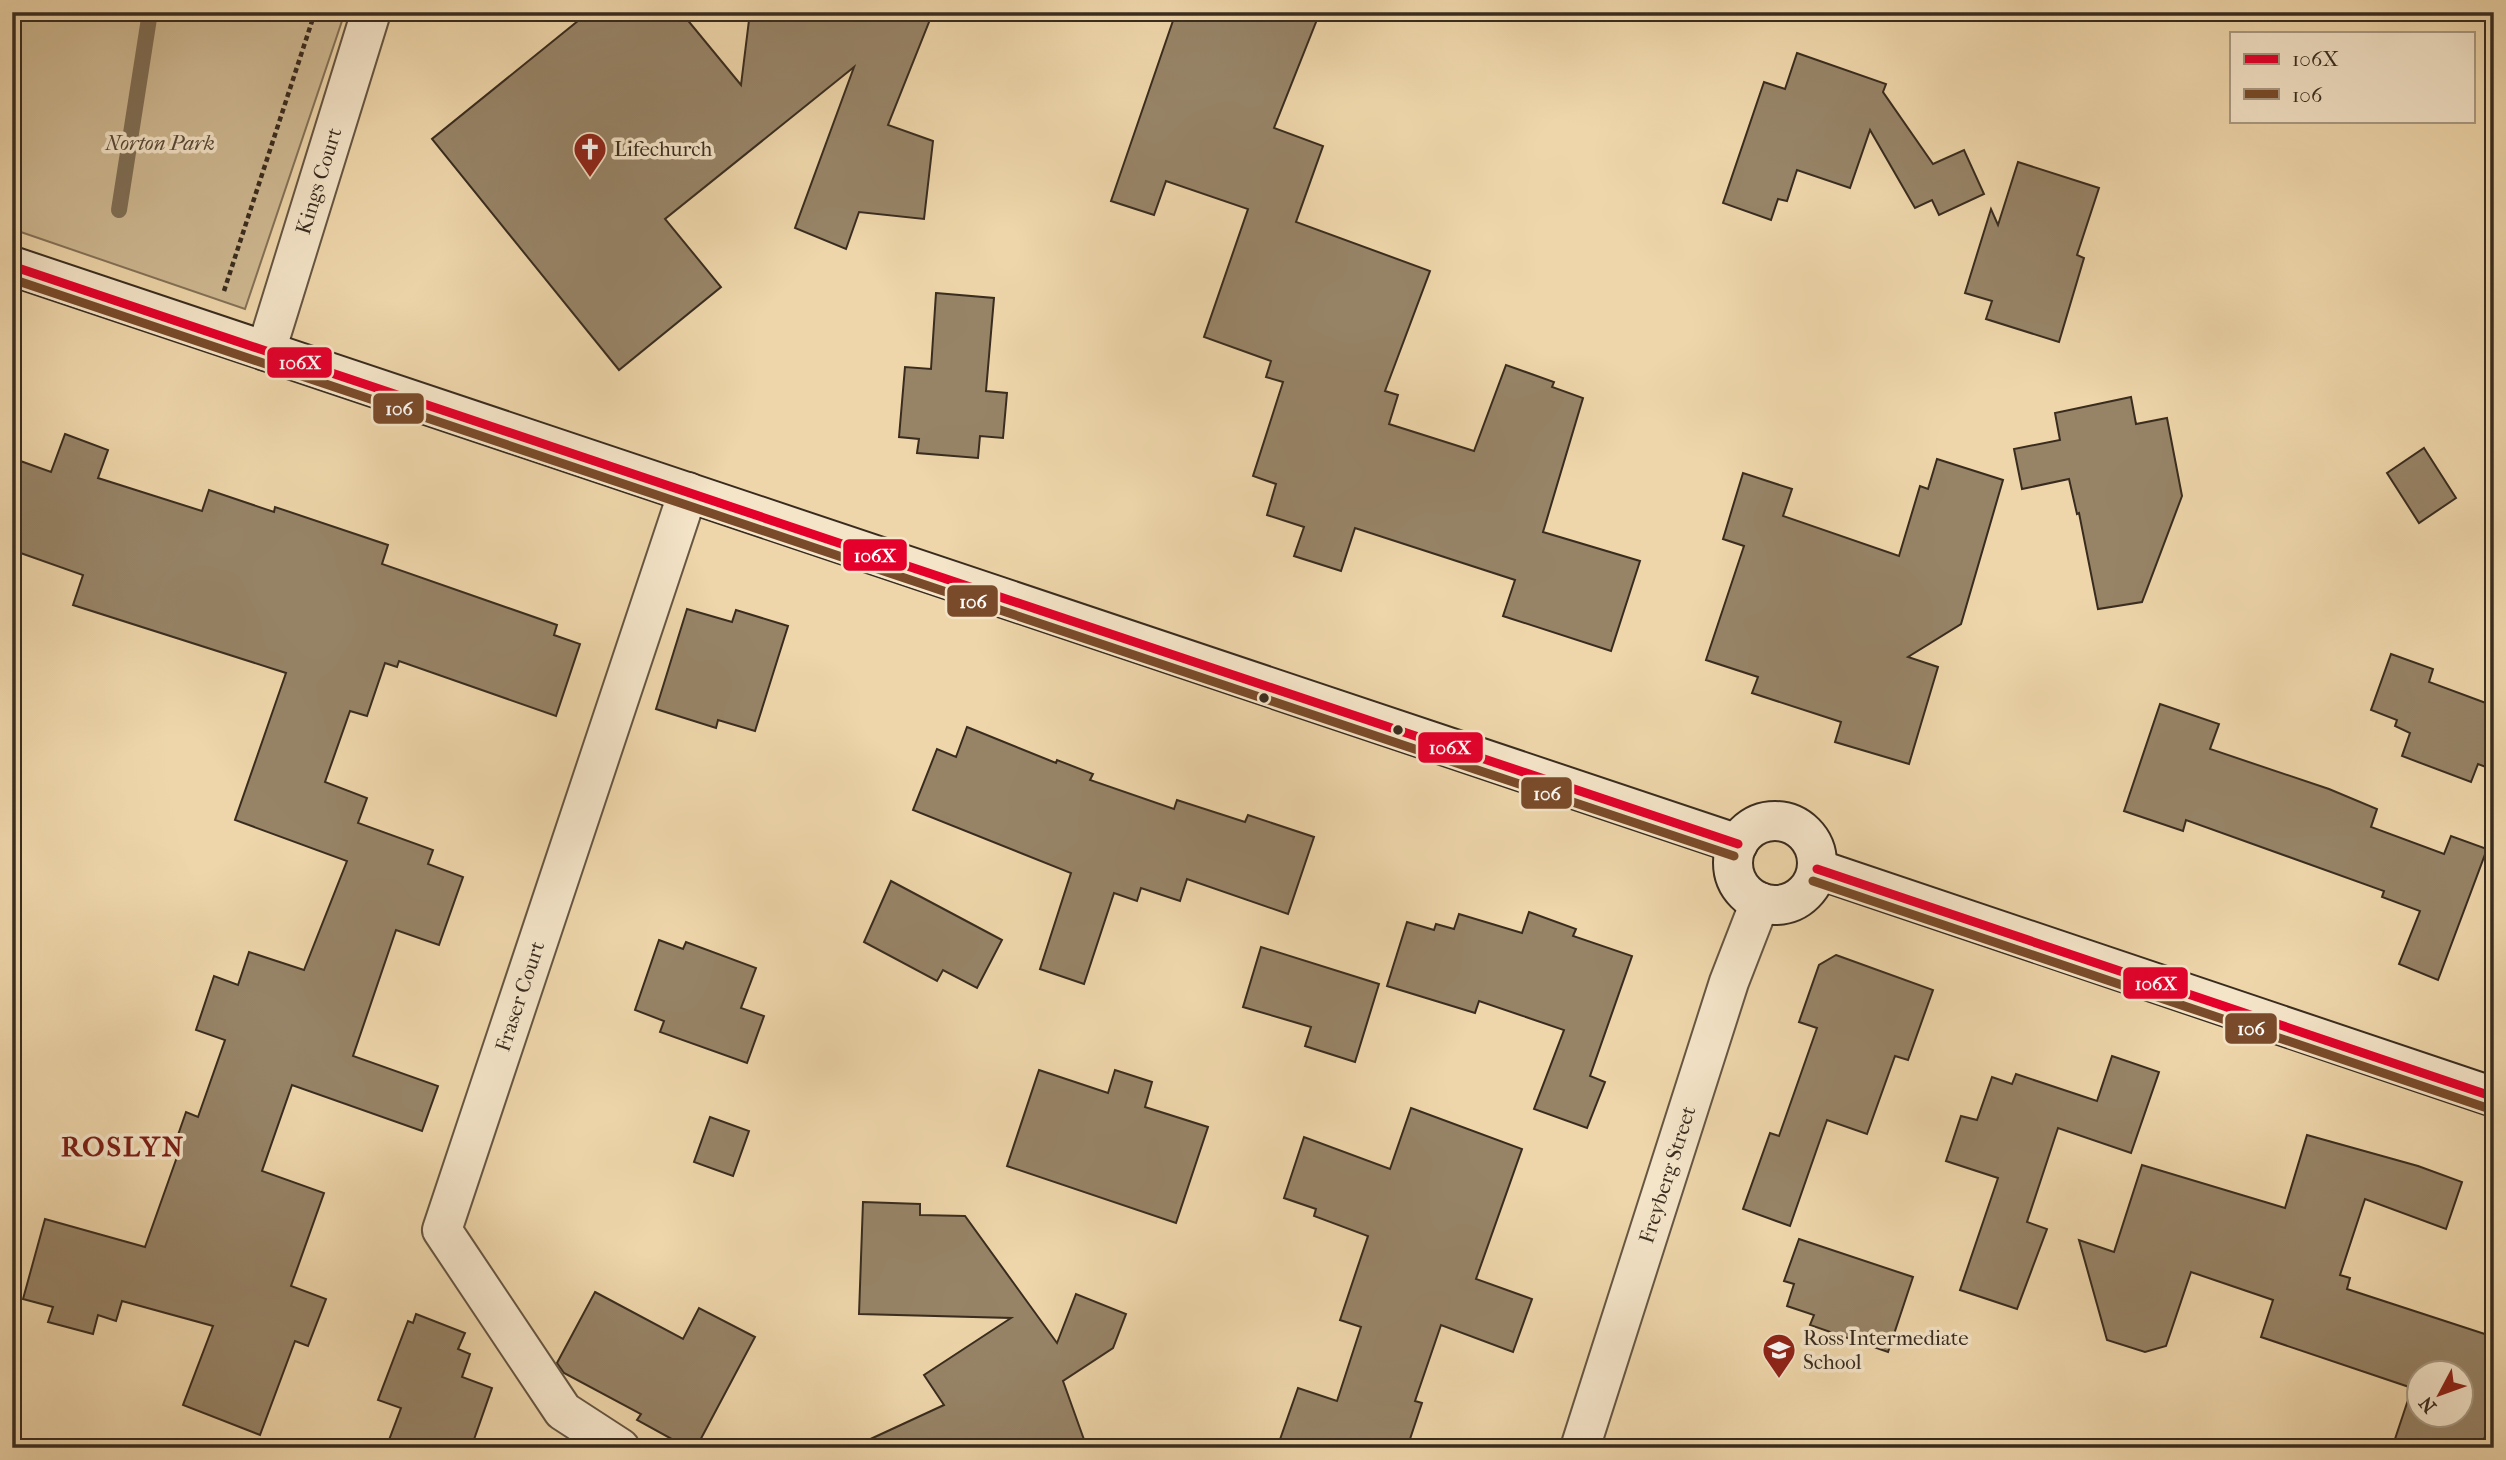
<svg xmlns="http://www.w3.org/2000/svg" width="2506" height="1460" viewBox="0 0 2506 1460" font-family="'IM FELL French Canon',serif">
<style>
.green{fill:#cfb992;stroke:#847258;stroke-width:2}
.lines{fill:none;stroke-linecap:round;stroke-linejoin:round}
.stream{stroke:#806f56;stroke-width:16}
.building{fill:#978467;stroke:#392c1f;stroke-width:2;fill-rule:evenodd}
.minor-casing{stroke:#665642;stroke-width:42}
.secondary-casing{stroke:#392c1f;stroke-width:42}
.path{stroke:#392c1f;stroke-width:4.5;stroke-dasharray:5 3.5;stroke-linecap:butt}
.minor{stroke:#f4e4c8;stroke-width:38}
.secondary{stroke:#f4e4c8;stroke-width:38}
.bus-1-casing{stroke:#f4e4c8;stroke-width:14}
.bus-2-casing{stroke:#f4e4c8;stroke-width:14}
.bus-1{stroke:#e4002b;stroke-width:9}
.bus-2{stroke:#7a4b2a;stroke-width:9}
.bus-dot{fill:#392c1f;stroke:#f4e4c8;stroke-width:2.5}
.labels{text-anchor:middle;dominant-baseline:central;stroke-width:7;stroke-linejoin:round;paint-order:stroke}
.park-label{font-size:21px;font-style:italic;fill:#574836;stroke:#f4e4c8}
.poi-label{font-size:21px;fill:#392c1f;stroke:#f4e4c8;text-anchor:start}
.street-label{font-size:21px;fill:#392c1f;stroke:#f4e4c8}
.district-label{font-size:28px;font-weight:bold;letter-spacing:2px;fill:#7a1f14;stroke:#f4e4c8}
.line-badge{stroke:#f4e4c8;stroke-width:2.5}
.badge-label{font-size:19px;text-anchor:middle;font-weight:bold;fill:#fff}
</style>
<rect width="100%" height="100%" fill="#eed6aa"/>
<filter id="stains"><feTurbulence type="fractalNoise" baseFrequency=".00286" numOctaves="4"/><feColorMatrix values="0 0 0 0 .2 0 0 0 0 .09 0 0 0 0 .02 0 0 0 .5 -.17"/></filter>
<radialGradient id="worn" r=".72"><stop offset=".6" stop-color="#630" stop-opacity="0"/><stop offset="1" stop-color="#630" stop-opacity=".3"/></radialGradient>
<!-- green -->
<path class="green" d="M12 12H345L245 309 12 229Z"/>
<g class="lines">
<!-- stream -->
<path class="stream" d="M119 210 150 12"/>
</g>
<!-- building -->
<g class="building">
<path d="M589 12H681L741 85 750 12H933L888 125 933 141 924 219 859 212 846 249 795 228 854 67 665 219 721 287 619 370 432 139Z"/>
<path d="M1176 12H1320L1274 128 1323 146 1296 222 1430 271 1385 391 1398 395 1389 424 1474 451 1506 365 1554 382 1552 387 1583 398 1543 532 1640 561 1611 651 1503 616 1515 580 1355 528 1341 571 1294 556 1304 527 1267 515 1276 484 1253 476 1283 382 1266 377 1271 361 1204 337 1248 209 1166 181 1154 215 1111 201Z"/>
<path d="M1797 53 1886 84 1883 92 1933 164 1964 150 1984 194 1939 215 1932 200 1915 208 1870 130 1850 188 1797 170 1787 201 1778 199 1771 220 1723 203 1764 82 1785 89Z"/>
<path d="M2018 162 2099 188 2077 255 2084 258 2059 342 1986 319 1992 301 1965 293 1991 209 1998 225Z"/>
<path d="M936 293 994 298 986 391 1007 393 1003 438 980 436 978 458 917 453 919 439 899 437 905 367 931 369Z"/>
<path d="M2131 397 2136 424 2167 418 2182 496 2142 602 2098 609 2079 513 2077 514 2069 479 2022 489 2014 449 2060 440 2055 413Z"/>
<path d="M65 434 108 450 98 478 202 511 209 490 274 512 275 507 388 545 382 564 557 625 554 635 580 644 556 716 399 661 397 667 385 663 367 716 350 711 325 782 367 798 358 823 433 850 428 864 463 877 439 945 396 930 353 1056 438 1086 422 1131 292 1085 262 1171 324 1193 291 1286 326 1299 308 1346 295 1341 260 1435 183 1405 213 1326 122 1301 116 1321 98 1315 93 1334 48 1322 53 1307 23 1299 45 1219 145 1247 177 1157 171 1155 186 1112 198 1117 225 1040 196 1030 214 976 238 985 249 952 304 970 347 861 235 820 286 673 73 605 83 575 12 550V458L51 472Z"/>
<path d="M2424 448 2456 498 2419 523 2387 473Z"/>
<path d="M1937 459 2003 480 1961 624 1908 657 1938 667 1909 764 1835 742 1841 722 1752 693 1758 677 1706 660 1744 546 1723 539 1743 473 1792 489 1783 516 1899 556 1920 486 1928 489Z"/>
<path d="M687 609 732 622 736 610 788 626 755 731 718 720 716 728 656 709Z"/>
<path d="M2391 654 2433 669 2429 682 2494 706V770L2478 764 2471 782 2402 756 2410 733 2395 726 2397 720 2371 710Z"/>
<path d="M2160 704 2219 724 2210 749 2329 789 2377 809 2371 827 2444 854 2451 836 2487 849 2438 980 2399 964 2420 911 2382 897 2384 891 2186 820 2183 831 2124 811Z"/>
<path d="M967 727 1056 763 1057 760 1093 774 1090 780 1174 809 1177 800 1245 822 1248 815 1314 837 1288 914 1187 879 1180 901 1141 888 1137 901 1114 893 1084 984 1040 969 1071 873 913 810 937 749 956 757Z"/>
<path d="M891 881 1002 940 977 988 943 970 937 981 864 942Z"/>
<path d="M1529 912 1576 929 1573 936 1632 956 1590 1076 1605 1082 1587 1128 1534 1109 1564 1030 1479 1001 1475 1013 1387 986 1407 922 1434 930 1436 924 1454 929 1459 914 1522 933Z"/>
<path d="M659 940 683 949 686 942 756 968 741 1008 764 1016 747 1063 660 1032 664 1021 635 1010Z"/>
<path d="M1261 947 1379 984 1355 1062 1305 1046 1311 1027 1243 1007Z"/>
<path d="M1836 955 1933 990 1908 1060 1895 1056 1867 1134 1827 1120 1790 1226 1743 1209 1770 1133 1779 1136 1817 1028 1799 1022 1819 965Z"/>
<path d="M2112 1056 2159 1072 2131 1153 2058 1128 2027 1222 2047 1229 2017 1309 1960 1290 1998 1178 1946 1161 1961 1116 1977 1120 1992 1077 2012 1084 2016 1074 2097 1101Z"/>
<path d="M1039 1070 1108 1093 1115 1070 1152 1082 1145 1107 1208 1127 1176 1223 1007 1166Z"/>
<path d="M1411 1108 1522 1149 1476 1279 1532 1299 1513 1352 1441 1325 1415 1401 1422 1403 1407 1448H1277L1298 1388 1337 1401 1361 1327 1340 1320 1368 1236 1314 1216 1316 1209 1284 1198 1304 1137 1390 1169Z"/>
<path d="M710 1117 749 1131 733 1176 694 1162Z"/>
<path d="M2307 1135 2418 1166 2462 1182 2446 1229 2365 1199 2340 1275 2350 1278 2347 1289 2494 1337V1410L2481 1448H2392L2412 1388 2261 1337 2273 1300 2191 1272 2166 1346 2145 1352 2107 1340 2079 1240 2114 1252 2142 1165 2285 1208ZM2418 1373H2460V1415H2418Z"/>
<path d="M863 1202 920 1204V1215L965 1216 1057 1343 1076 1294 1126 1314 1113 1348 1063 1381 1087 1448H851L944 1405 924 1375 1011 1318 859 1314Z"/>
<path d="M1799 1239 1913 1277 1888 1352 1810 1325 1814 1315 1787 1306 1794 1284 1784 1281Z"/>
<path d="M595 1292 683 1339 699 1308 755 1337 696 1448H688L637 1420 641 1414 564 1373 557 1363Z"/>
<path d="M416 1314 465 1333 458 1349 470 1354 462 1377 492 1388 471 1448H386L401 1408 378 1400 408 1321 413 1323Z"/>
</g>
<g class="lines">
<defs>
<g id="minor">
<path id="s1" d="M266 351 371 12"/>
<path id="s2" d="M620 1448 563 1411 442 1230 688 492"/>
<path id="s3" d="M1580 1448 1729 982 1760 902"/>
</g>
<g id="secondary">
<path d="M12 266 1738 844"/>
<circle cx="1775" cy="863" r="42"/>
<path d="M1817 869 2494 1097"/>
</g>
</defs>
<!-- minor casing -->
<use href="#minor" class="minor-casing"/>
<!-- secondary casing -->
<use href="#secondary" class="secondary-casing"/>
<!-- path -->
<path class="path" d="M224 291 315 12"/>
<!-- minor -->
<use href="#minor" class="minor"/>
<!-- secondary -->
<use href="#secondary" class="secondary"/>
<defs>
<g id="bus-1">
<path d="M12 266 1738 844"/>
<path d="M1817 869 2494 1097"/>
</g>
<g id="bus-2">
<path d="M12 279 1734 856"/>
<path d="M1813 881 2490 1109"/>
</g>
</defs>
<!-- bus-1 casing -->
<use href="#bus-1" class="bus-1-casing"/>
<!-- bus-2 casing -->
<use href="#bus-2" class="bus-2-casing"/>
<!-- bus-1 -->
<use href="#bus-1" class="bus-1"/>
<!-- bus-2 -->
<use href="#bus-2" class="bus-2"/>
</g>
<!-- icons -->
<defs>
<symbol id="church-pin" viewBox="-11 -11 22 30"><path d="M0 17L-7.5 6A9.5 9.5 0 1 1 7.5 6Z" fill="#8f2418" stroke="#f4e4c8"/><path d="M-1.2-6h2.4v3.5h3.3v2.4h-3.3V6h-2.4V-.1h-3.3v-2.4h3.3Z" fill="#fff"/></symbol>
<symbol id="school-pin" viewBox="-11 -11 22 30"><path d="M0 17L-7.5 6A9.5 9.5 0 1 1 7.5 6Z" fill="#8f2418" stroke="#f4e4c8"/><path d="M0-5L7-2L0 1L-7-2ZM-4 1L0 2.5L4 1V4Q0 6-4 4Z" fill="#fff"/></symbol>
</defs>
<g fill-rule="evenodd">
<use href="#church-pin" x="571" y="130" width="38" height="52"/>
<use href="#school-pin" x="1760" y="1331" width="38" height="52"/>
</g>
<!-- markers -->
<g class="bus-dot">
<circle cx="1264" cy="698" r="6"/>
<circle cx="1398" cy="730" r="6"/>
</g>
<g class="labels">
<!-- park labels -->
<g class="park-label">
<text x="160" y="143">Norton Park</text>
</g>
<!-- poi labels -->
<g class="poi-label">
<text x="614" y="149">Lifechurch</text>
<text x="1803" y="1338">Ross Intermediate<tspan x="1803" dy="24">School</tspan></text>
</g>
<!-- street labels -->
<g class="street-label">
<text stroke="none"><textPath href="#s1" startOffset="178">Kings Court</textPath></text>
<text stroke="none"><textPath href="#s2" startOffset="532">Fraser Court</textPath></text>
<text stroke="none"><textPath href="#s3" startOffset="287">Freyberg Street</textPath></text>
</g>
<!-- district labels -->
<g class="district-label">
<text x="123" y="1146">ROSLYN</text>
</g>
</g>
<g class="line-badge">
<rect x="266" y="346" width="67" height="33" rx="7" fill="#e4002b"/>
<rect x="372" y="392" width="53" height="33" rx="7" fill="#7a4b2a"/>
<rect x="842" y="538" width="66" height="34" rx="7" fill="#e4002b"/>
<rect x="946" y="584" width="53" height="34" rx="7" fill="#7a4b2a"/>
<rect x="1417" y="731" width="67" height="33" rx="7" fill="#e4002b"/>
<rect x="1520" y="776" width="53" height="34" rx="7" fill="#7a4b2a"/>
<rect x="2122" y="966" width="67" height="34" rx="7" fill="#e4002b"/>
<rect x="2224" y="1012" width="54" height="33" rx="7" fill="#7a4b2a"/>
</g>
<g class="badge-label">
<text x="300" y="369">106X</text>
<text x="399" y="415">106</text>
<text x="875" y="562">106X</text>
<text x="973" y="608">106</text>
<text x="1450" y="754">106X</text>
<text x="1547" y="800">106</text>
<text x="2156" y="990">106X</text>
<text x="2251" y="1035">106</text>
</g>
<!-- margin -->
<rect width="2506" height="1460" fill="none" stroke="#eed6aa" stroke-width="42"/>
<rect x="14" y="14" width="2478" height="1432" fill="none" stroke="#392c1f" stroke-width="3.5"/>
<rect x="21" y="21" width="2464" height="1418" fill="none" stroke="#392c1f" stroke-width="2"/>
<!-- legend -->
<rect x="2230" y="32" width="245" height="91" fill="#f4e4c8" stroke="#a99a84" stroke-width="2"/>
<rect x="2244" y="54" width="35" height="10" fill="#e4002b" stroke="#a99a84" stroke-width="2"/>
<text x="2292" y="66" font-size="21" fill="#392c1f">106X</text>
<rect x="2244" y="89" width="35" height="10" fill="#7a4b2a" stroke="#a99a84" stroke-width="2"/>
<text x="2292" y="102" font-size="21" fill="#392c1f">106</text>
<!-- north arrow -->
<g transform="translate(2440 1394) rotate(229)"><circle r="33" fill="#f4e4c8" stroke="#a99a84" stroke-width="2"/>
<path d="M0-5L12 26L0 18L-12 26Z" fill="#8f2418"/>
<text y="-10" font-size="19" font-weight="bold" text-anchor="middle" fill="#392c1f">N</text>
</g>
<rect width="100%" height="100%" filter="url(#stains)"/>
<rect width="100%" height="100%" fill="url(#worn)"/>
</svg>
